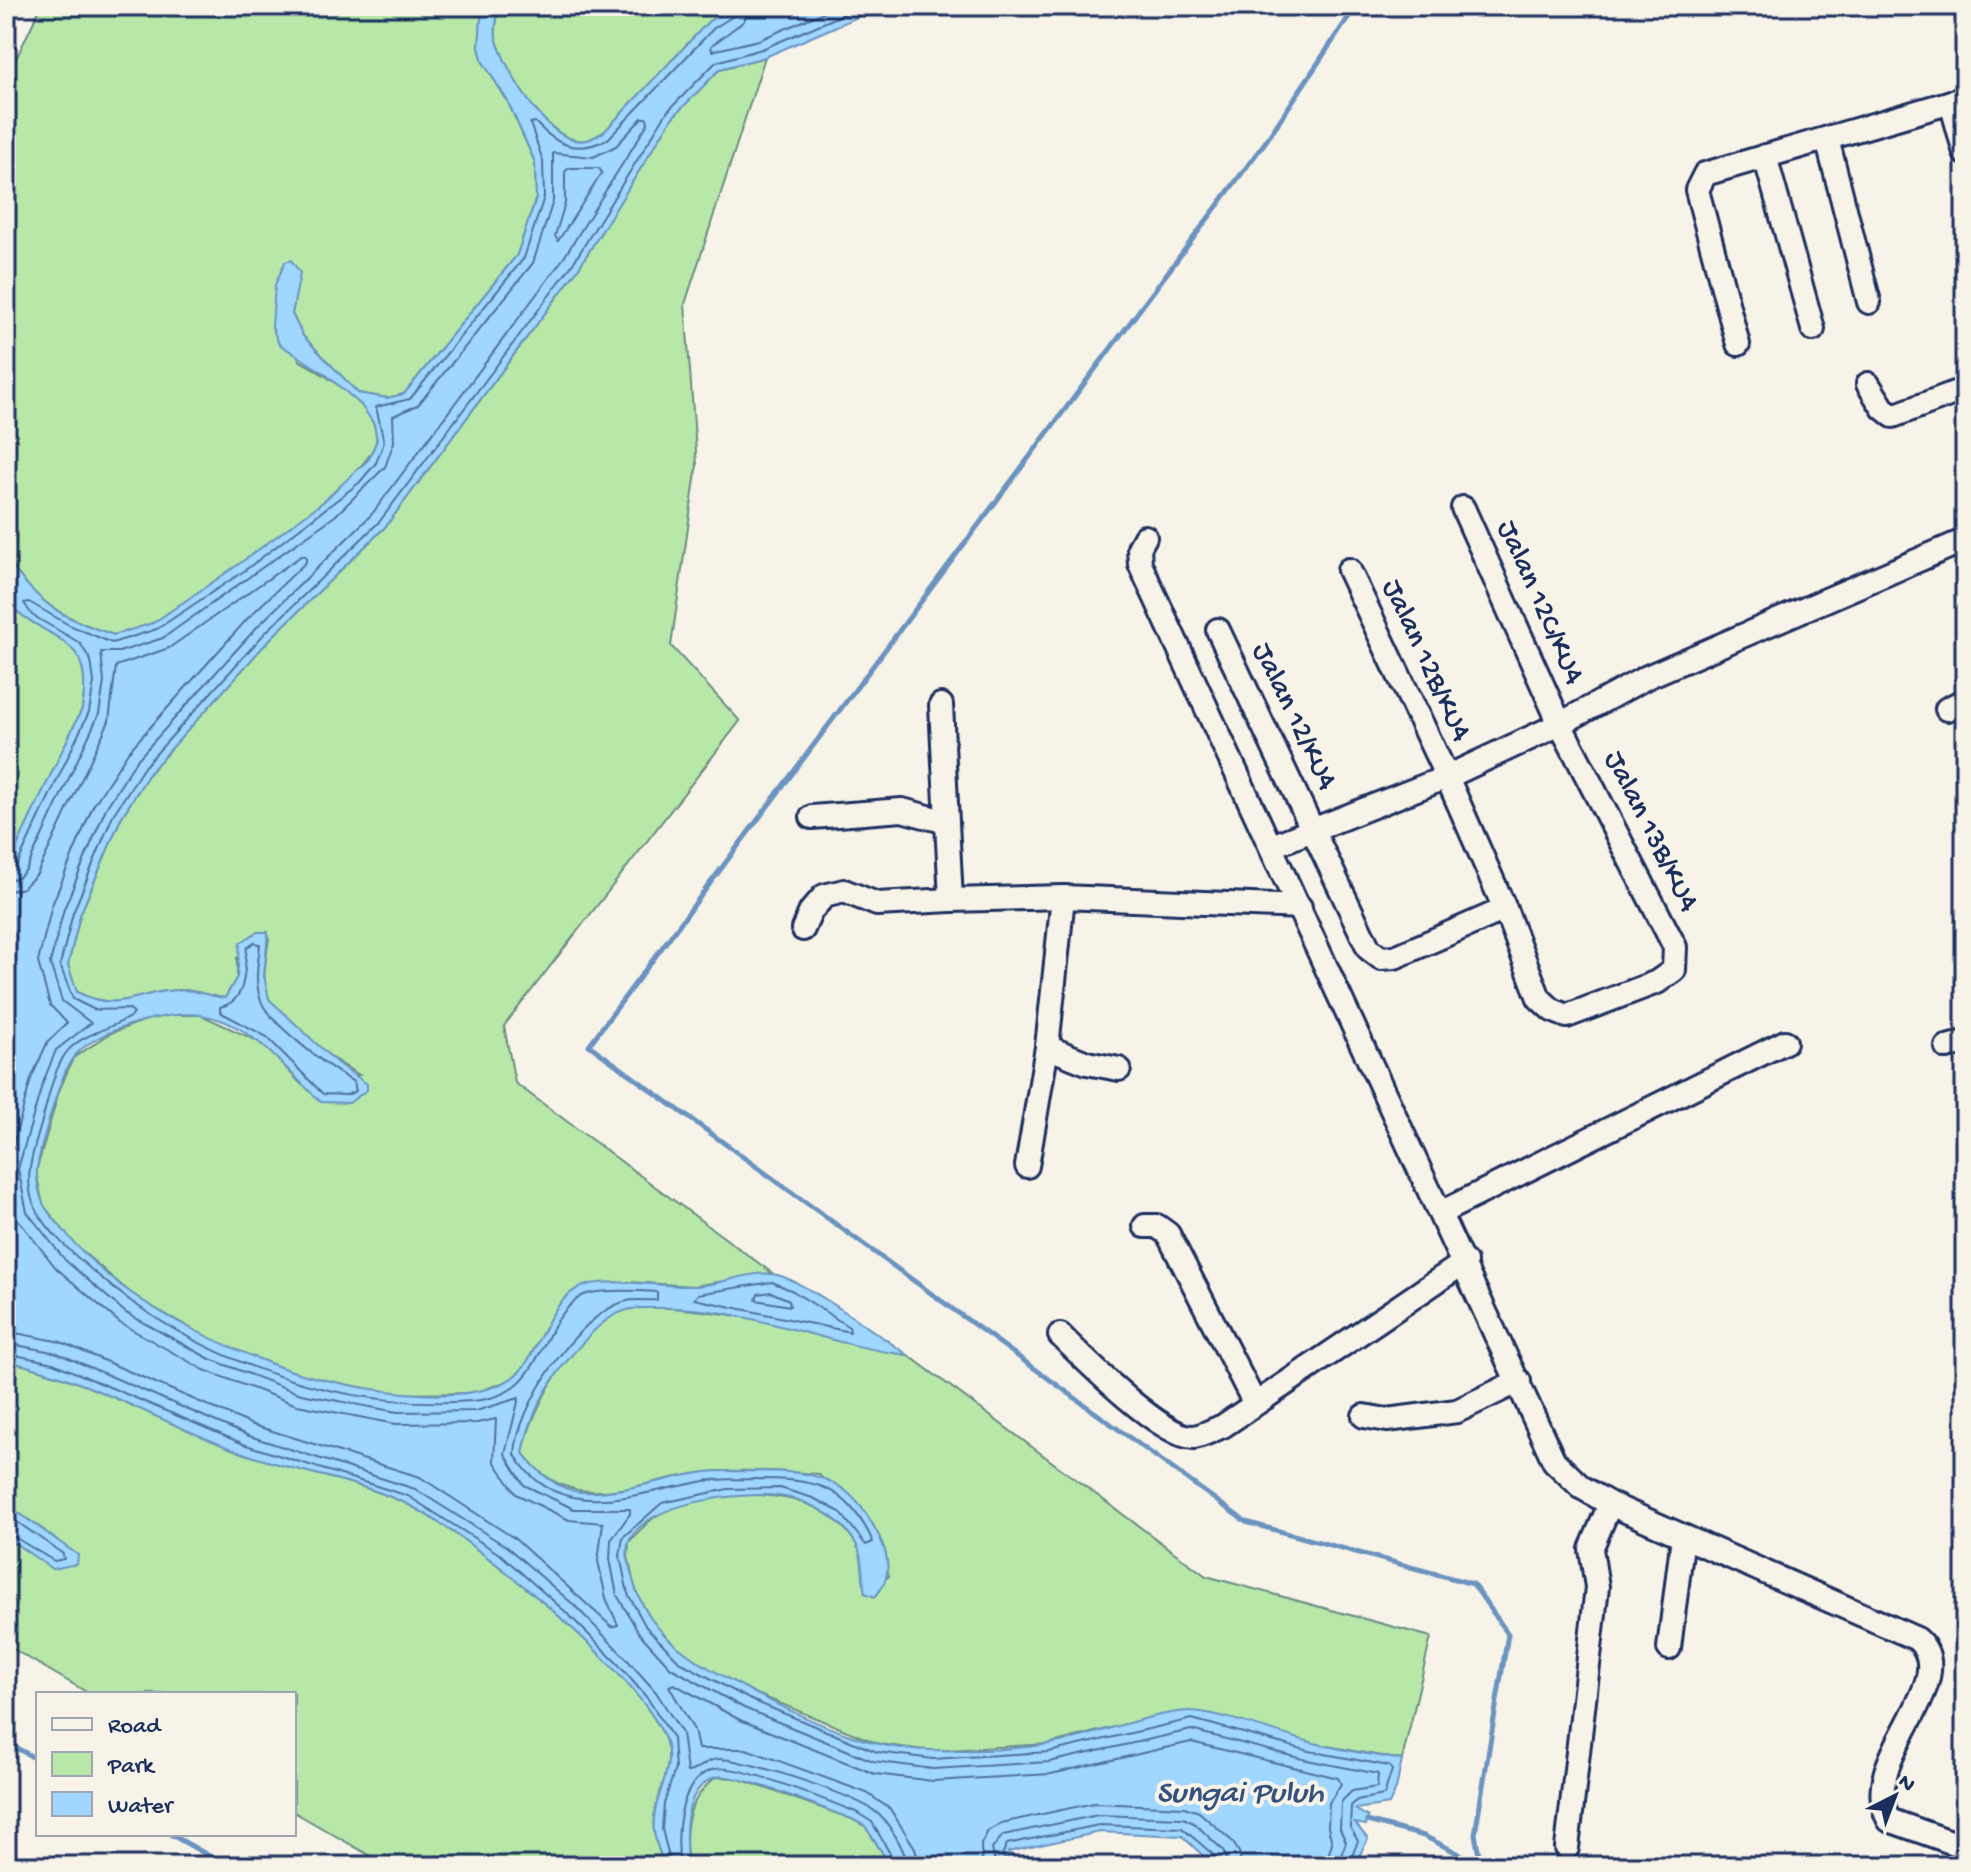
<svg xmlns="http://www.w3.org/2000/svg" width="1971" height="1872" viewBox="0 0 1971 1872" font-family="'Gochi Hand',sans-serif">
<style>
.green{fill:#b7e8a8;stroke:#698c83;stroke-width:2}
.water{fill:#9fd7ff;stroke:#6a94bf;stroke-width:2}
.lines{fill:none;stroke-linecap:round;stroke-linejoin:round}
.shore{stroke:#50729e;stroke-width:2}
.stream{stroke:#6a94bf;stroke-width:5}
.minor-casing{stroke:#1b2f5e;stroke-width:28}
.minor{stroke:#f7f3e8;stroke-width:22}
.labels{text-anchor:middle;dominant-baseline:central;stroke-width:8;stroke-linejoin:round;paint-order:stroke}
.street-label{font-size:30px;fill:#1b2f5e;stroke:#f7f3e8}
.water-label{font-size:32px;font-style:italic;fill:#35517e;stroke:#f7f3e8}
</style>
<rect width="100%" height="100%" fill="#f7f3e8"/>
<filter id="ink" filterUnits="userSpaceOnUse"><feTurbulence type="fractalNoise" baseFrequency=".0125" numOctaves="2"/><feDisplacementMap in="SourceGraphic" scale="16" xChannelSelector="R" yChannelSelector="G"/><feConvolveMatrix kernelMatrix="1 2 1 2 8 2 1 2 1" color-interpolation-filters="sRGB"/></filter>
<g filter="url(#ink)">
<!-- green -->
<g class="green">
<path d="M41 6H482L479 47 483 62 507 100 535 162 536 197 517 255 404 394 387 398 358 393 303 336 292 314 299 273 282 269 299 360C323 373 381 408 376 441 370 480 195 600 155 622 143 628 127 631 114 635 61 617 38 604 6 558V80Z"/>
<path d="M499 6H736L709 21 604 132C599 134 593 139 587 140 549 148 503 67 496 37 494 28 498 16 499 6Z"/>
<path d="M765 57 685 304 697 465 671 646 740 721 504 1026 515 1083 772 1273 694 1286 628 1282 552 1315 524 1368 510 1380 475 1393 397 1394 306 1377 217 1343 135 1297 76 1246 43 1205 36 1172 59 1091 73 1058 111 1033 159 1015H201L262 1043 301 1084 359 1075C337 1063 279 1020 269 999 260 980 267 956 269 937L237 958V977L225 998C211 997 196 990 182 990 140 989 120 1015 77 992L68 965 80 915 121 818 150 772 271 638 386 526 578 269 672 118 720 69Z"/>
<path d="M6 602C52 646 95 631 82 709L6 869Z"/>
<path d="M672 1308C713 1311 754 1318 794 1327 832 1337 868 1350 908 1355L1206 1576 1431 1637 1402 1760 1311 1743 1253 1727 1134 1722 1048 1744 932 1751 879 1744 752 1692 684 1656 652 1622 635 1590 628 1556 629 1542C640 1530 652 1516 667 1510 729 1487 826 1483 860 1551 866 1562 863 1580 865 1593L889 1576 819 1474C782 1471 745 1469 708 1472 641 1478 574 1522 523 1453 531 1407 580 1320 629 1309 642 1306 658 1308 672 1308Z"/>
<path d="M6 1361C88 1378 163 1424 243 1453 295 1472 353 1479 405 1503 468 1533 645 1676 666 1742 676 1771 650 1801 654 1831 655 1842 661 1855 664 1866H388L294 1812V1694H90L6 1645V1537L13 1544 45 1531 6 1504Z"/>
<path d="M716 1777 737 1778 852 1819 865 1826 891 1866H688C683 1830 686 1800 716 1777Z"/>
</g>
<!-- water -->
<g class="water">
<path d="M482 6H499C498 16 494 28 496 37 504 67 549 149 587 140 593 139 599 134 604 132L709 21 736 6H883L765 57 720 69 672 118 578 269 386 526 271 638 150 772 121 818 80 915 68 965 77 992C120 1015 140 989 182 990 196 990 211 997 225 998L237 977 240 943 257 932H268L264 976 269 999 337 1063 367 1084V1090L349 1103 321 1102C284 1069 253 1022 200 1015 167 1010 94 1030 73 1058 60 1074 41 1146 37 1168 36 1177 39 1194 43 1203 47 1213 58 1223 65 1232 118 1298 199 1336 277 1366 329 1385 488 1420 525 1365 541 1342 550 1303 578 1288 601 1276 666 1287 693 1286 718 1286 746 1271 772 1274 799 1276 881 1337 908 1355 823 1345 744 1305 657 1308 648 1308 635 1307 627 1310 603 1317 587 1338 571 1356 548 1383 529 1417 523 1453 536 1471 558 1490 581 1492 626 1494 664 1477 707 1472 723 1470 740 1472 755 1471 818 1471 849 1476 879 1536 890 1558 892 1578 875 1597L865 1593C861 1572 865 1554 851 1536 836 1515 805 1499 779 1496 741 1492 646 1501 629 1542 625 1551 629 1563 631 1572 644 1633 689 1658 740 1685 780 1707 835 1733 879 1744 918 1754 1007 1751 1048 1744 1095 1737 1141 1714 1189 1711 1213 1710 1280 1734 1307 1741 1338 1750 1370 1754 1402 1760L1396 1789 1389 1804 1355 1809 1368 1817 1366 1825 1355 1823 1368 1839 1354 1866H1214L1182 1836 1100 1832 1008 1852 1024 1866H891L865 1826 852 1819C829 1811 734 1771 716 1777 682 1788 684 1839 688 1866H664C661 1855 655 1842 654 1831 650 1801 676 1771 666 1742 645 1677 468 1533 405 1503 353 1479 295 1472 243 1453 163 1424 89 1378 6 1361V869L82 709C95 633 51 645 6 602V558C38 604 61 618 114 635L153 623 239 564 323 502 369 459 377 440 374 424 361 405 324 373 279 344 272 327 275 285 285 262 291 260 300 273 292 314 303 336 358 393 387 398 404 394 517 255 536 198 535 162 507 100 483 62 479 47Z"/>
<path d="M6 1504 78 1555 77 1564 52 1569 6 1537Z"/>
</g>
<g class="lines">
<!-- shore -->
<g class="shore">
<path d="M749 6 744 21 711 46 712 51 759 40 838 6"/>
<path d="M863 6 762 49 716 62 667 112 572 265 380 521 265 633 144 767 113 815 73 913 60 965 73 999 95 1010 130 1009 134 1014C115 1029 82 1032 66 1053 53 1071 48 1100 42 1121 34 1150 21 1181 36 1209 49 1233 73 1254 93 1271 195 1360 337 1411 472 1401 546 1396 534 1329 580 1297 594 1288 641 1291 657 1292V1300C648 1301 636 1299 627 1301 579 1312 516 1408 515 1455 558 1527 640 1492 705 1481 720 1478 738 1480 754 1479 812 1479 846 1482 873 1542L866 1545 840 1512 813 1498 780 1488 728 1489 662 1503 623 1537 620 1556 628 1594 646 1627 680 1662 749 1699 877 1752 933 1759 1049 1752 1192 1719 1309 1751 1389 1766 1392 1770 1384 1795 1357 1800 1351 1806 1350 1827 1358 1841 1348 1866"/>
<path d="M569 168H599L602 173 558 241 555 236 565 203V172Z"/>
<path d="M6 870 17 865 89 712 94 682 91 661 80 643 32 615 24 603 29 602 69 625 112 643 157 629 244 571 359 483 376 463 384 442 376 407 410 399 524 258 544 197 543 161 530 123 535 122C558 147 578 154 608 139L714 28 735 15 738 6"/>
<path d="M6 880 18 878 26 870 99 714 104 682 101 652H119L163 638 335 516 385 467 394 442 393 416 418 405 533 263 553 201V153L593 157 616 146 642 118H647L648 123 563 259 372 514 258 626 136 761 106 808 64 909 50 963 62 1001 91 1023 56 1050 42 1085 18 1169 27 1212 65 1260 126 1313 210 1359 301 1394 397 1412 476 1411 519 1398 505 1454 524 1485 574 1509H630V1514L611 1540 610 1559 617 1595 639 1633 671 1668 744 1708 873 1761 933 1769 1049 1762 1191 1730 1307 1760 1378 1774 1377 1787 1352 1791 1341 1802 1340 1829 1346 1842 1337 1866"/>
<path d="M6 892 23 888 37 874 109 721 116 666 169 648 301 556H306V562L249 617 128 752 93 806 52 905 38 962 50 1005 67 1023 47 1043 31 1079 6 1171 16 1217 56 1268 120 1323 204 1370 297 1405 396 1424 477 1423 496 1419 494 1461 516 1494 569 1520 603 1523 598 1561 606 1598 618 1625 612 1627 514 1538 420 1477 253 1425 61 1342 6 1331"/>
<path d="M254 942 260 945C258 964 254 982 261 1001 270 1024 332 1070 354 1082L356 1091 347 1095 323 1094 267 1037 220 1012V1007C249 1001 243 970 247 948Z"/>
<path d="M772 1282 793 1291 849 1327 850 1332 694 1299 698 1294Z"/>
<path d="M771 1292 789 1300 790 1306 756 1300 758 1294Z"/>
<path d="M6 1343 57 1353 249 1436 415 1489 507 1547 574 1605 624 1656 656 1692 682 1733 687 1772C699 1771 706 1759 719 1759 745 1759 858 1796 877 1813 889 1823 906 1850 907 1866"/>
<path d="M6 1353 53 1363 246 1445 408 1496 501 1555 567 1613 617 1663 648 1699 673 1738 675 1769 664 1804 662 1829 671 1866"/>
<path d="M6 1514 63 1554 64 1559 54 1561 6 1532"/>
<path d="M680 1866C676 1837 677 1778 715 1769 739 1763 829 1802 856 1812L872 1822 897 1866"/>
<path d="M919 1866 915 1848 890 1809 867 1793 746 1749H698L694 1730 669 1686 674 1684 740 1720 875 1774 933 1781 1051 1774 1191 1742 1338 1778 1341 1784 1329 1803 1328 1827 1332 1843 1325 1866"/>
<path d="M982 1866 981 1844 988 1831 1001 1823 1094 1803 1184 1807 1199 1812 1232 1841 1239 1852 1241 1866"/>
<path d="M996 1866 992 1849 1003 1835 1098 1815 1183 1818 1194 1823 1223 1850 1229 1866"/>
<path d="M1011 1866 1002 1855 1007 1844 1099 1825 1182 1828 1216 1857 1219 1866"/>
</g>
<!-- stream -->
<g class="stream">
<path d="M1356 6 1266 141 589 1045 1246 1522 1473 1584 1508 1634 1475 1834 1481 1866"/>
<path d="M6 1742 38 1760"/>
<path d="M1367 1821 1424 1836 1483 1866"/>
<path d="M170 1834 227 1866"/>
</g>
<defs>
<g id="minor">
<path d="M1951 102 1965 153"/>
<path d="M1827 139 1869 302"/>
<path d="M1765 156 1813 329"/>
<path d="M1738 344 1697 190 1705 174 1965 98"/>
<path d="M1868 384 1883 408 1893 416 1965 389"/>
<path d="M1145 537 1139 548 1140 564 1554 1461 1581 1487 1610 1504 1917 1639C1965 1682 1855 1760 1889 1820L1965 1847"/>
<path d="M1349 570 1447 777 1505 909 1539 998 1552 1010 1567 1016 1657 982 1674 970 1675 947 1560 724 1463 508"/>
<path d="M1218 630 1369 949 1381 958 1395 957 1505 909"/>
<path d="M941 705 951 900 1063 897 1300 907"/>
<path d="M1947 709 1965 700"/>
<path d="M812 817 902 810 947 822"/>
<path d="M1272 846 1447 777 1560 724 1647 677 1965 540"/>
<path d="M1063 897 1047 1047 1087 1063 1119 1069"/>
<path d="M803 929 811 911 824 896 844 891 877 904 951 900"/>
<path d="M1947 1047 1965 1042"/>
<path d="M1027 1166 1047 1047"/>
<path d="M1442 1212 1785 1042"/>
<path d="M1145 1226H1157L1168 1234 1254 1402"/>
<path d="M1060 1335C1082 1357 1163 1439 1194 1437 1202 1436 1215 1429 1223 1426L1465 1262"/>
<path d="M1364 1416 1387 1420 1457 1411 1519 1381"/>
<path d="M1669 1648 1683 1536"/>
<path d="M1567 1848 1597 1587 1591 1549 1610 1504"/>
</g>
</defs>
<!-- minor casing -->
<use href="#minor" class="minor-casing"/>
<!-- minor -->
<use href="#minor" class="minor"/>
</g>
</g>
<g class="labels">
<!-- street labels -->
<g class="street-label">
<text transform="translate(1539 603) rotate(66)">Jalan 12C/KU4</text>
<text transform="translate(1425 661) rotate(65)">Jalan 12B/KU4</text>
<text transform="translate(1293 717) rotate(64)">Jalan 12/KU4</text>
<text transform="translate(1650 832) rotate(63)">Jalan 13B/KU4</text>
</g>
<!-- water labels -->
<g class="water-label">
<text x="1240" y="1795">Sungai Puluh</text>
</g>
</g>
<!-- margin -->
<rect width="1971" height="1872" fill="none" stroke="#f7f3e8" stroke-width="32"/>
<rect x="16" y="16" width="1939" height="1840" fill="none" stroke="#1b2f5e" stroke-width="3" filter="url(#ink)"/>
<!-- legend -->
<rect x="36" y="1692" width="260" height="144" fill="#f7f3e8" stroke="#9fa5b1" stroke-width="2"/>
<rect x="52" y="1718" width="40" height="12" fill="#f7f3e8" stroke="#9fa5b1" stroke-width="2"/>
<text x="108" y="1732" font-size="24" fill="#1b2f5e">Road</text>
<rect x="52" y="1752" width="40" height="24" fill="#b7e8a8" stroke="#9fa5b1" stroke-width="2"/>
<text x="108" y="1772" font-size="24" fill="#1b2f5e">Park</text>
<rect x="52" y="1792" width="40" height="24" fill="#9fd7ff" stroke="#9fa5b1" stroke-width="2"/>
<text x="108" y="1812" font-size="24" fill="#1b2f5e">Water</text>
<!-- north arrow -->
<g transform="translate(1895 1796) rotate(42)" stroke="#f7f3e8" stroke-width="6" paint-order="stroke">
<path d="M0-6L14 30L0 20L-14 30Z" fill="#1b2f5e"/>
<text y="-12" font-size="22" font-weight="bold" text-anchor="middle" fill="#1b2f5e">N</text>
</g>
</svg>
